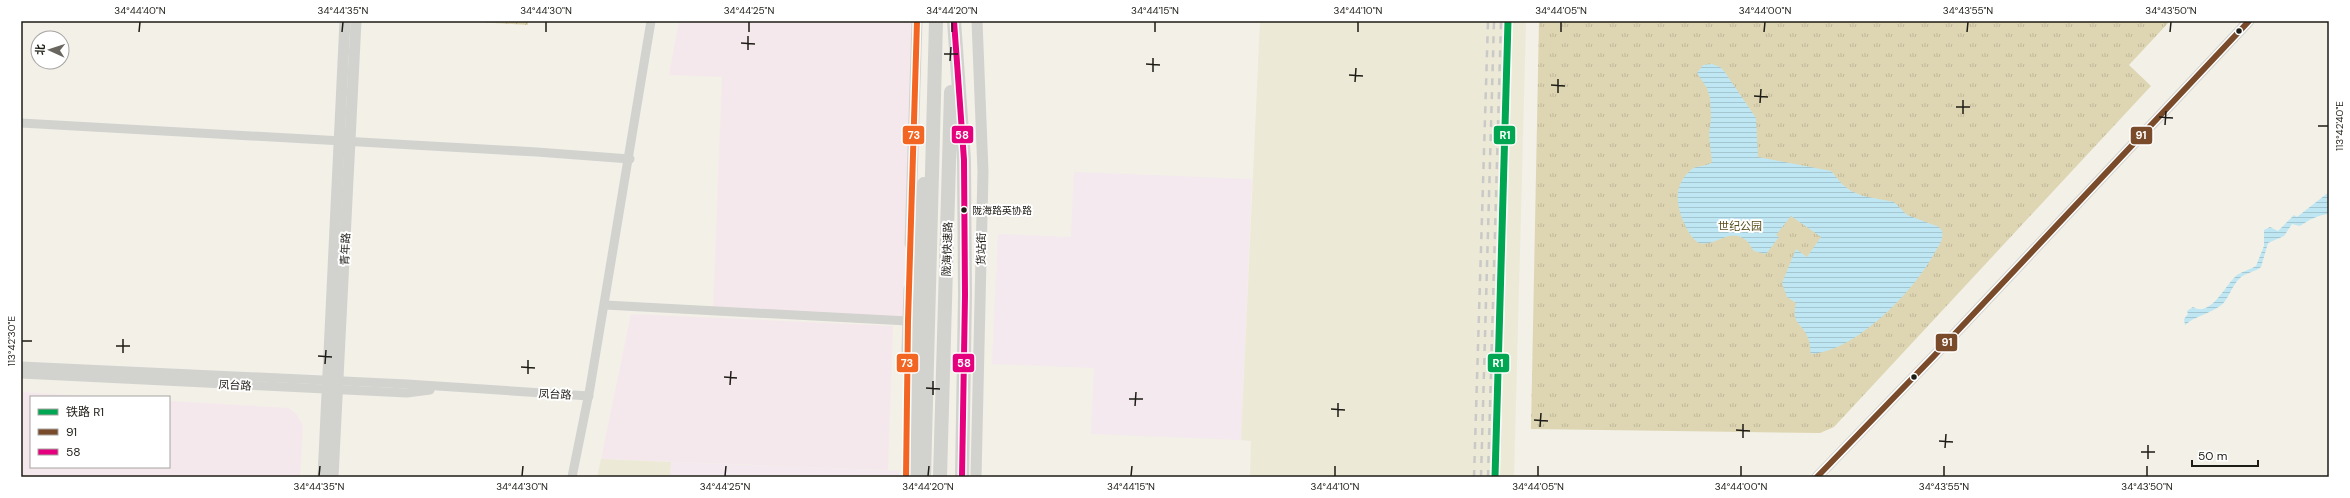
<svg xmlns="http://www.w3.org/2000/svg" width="2350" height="498" viewBox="0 0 2350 498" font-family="'DM Sans','Noto Sans SC',sans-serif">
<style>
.commercial{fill:#f5e8ec}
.industrial{fill:#f3e9ef}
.built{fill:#ede9d7}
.park{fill:url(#park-tufts)}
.garden{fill:url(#garden-furrows)}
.water{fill:url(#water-rules)}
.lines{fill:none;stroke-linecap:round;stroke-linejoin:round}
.minor{stroke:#d2d2cf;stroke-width:9}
.tertiary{stroke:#d2d2cf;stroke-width:11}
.trunk{stroke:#d2d2cf;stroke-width:14}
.rail{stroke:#c9c9c7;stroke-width:2.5;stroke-dasharray:7 7;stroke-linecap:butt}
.bus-1-casing{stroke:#fff;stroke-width:9}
.bus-2-casing{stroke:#fff;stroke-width:9}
.bus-3-casing{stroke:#fff;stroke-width:9}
.bus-1{stroke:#7a4b2a;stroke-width:6}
.bus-2{stroke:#e5007d;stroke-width:6}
.bus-3{stroke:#f26522;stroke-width:6}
.rail-1-casing{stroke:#fff;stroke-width:10}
.rail-1{stroke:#00a651;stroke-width:7}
.ticks{fill:none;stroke:#1e1c16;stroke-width:1.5}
.bus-dot{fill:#1e1c16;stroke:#fff;stroke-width:1.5}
.labels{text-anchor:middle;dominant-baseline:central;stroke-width:4;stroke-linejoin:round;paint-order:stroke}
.bus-label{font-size:10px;fill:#1e1c16;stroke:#fff;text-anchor:start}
.park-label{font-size:11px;fill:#584e1d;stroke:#fff}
.street-label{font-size:11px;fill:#1e1c16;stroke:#fff}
.line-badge{stroke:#fff;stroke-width:1.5}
.badge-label{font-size:11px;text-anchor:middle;font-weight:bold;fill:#fff}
.neatline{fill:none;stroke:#1e1c16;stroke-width:1.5}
.ticks-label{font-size:10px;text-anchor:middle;fill:#1e1c16}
</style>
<defs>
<pattern id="park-tufts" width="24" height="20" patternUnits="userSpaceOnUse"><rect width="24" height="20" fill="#ded6b2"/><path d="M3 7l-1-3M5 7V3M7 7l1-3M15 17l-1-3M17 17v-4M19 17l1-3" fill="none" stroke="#beb798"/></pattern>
<pattern id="garden-furrows" width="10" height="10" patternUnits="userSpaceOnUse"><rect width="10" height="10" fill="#ded6b2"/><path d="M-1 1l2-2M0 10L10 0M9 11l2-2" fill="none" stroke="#beb798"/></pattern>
<pattern id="water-rules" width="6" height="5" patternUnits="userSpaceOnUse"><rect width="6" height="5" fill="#bee7f3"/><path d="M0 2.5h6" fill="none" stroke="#a3c6d0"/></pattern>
</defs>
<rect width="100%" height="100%" fill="#f2f0e7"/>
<!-- commercial -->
<g class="commercial">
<path d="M679 21H916L904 317 713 310 722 77 669 75Z"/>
<path d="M631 314 893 326 888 470 601 459Z"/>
<path d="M21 392 103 397H31V467H169V401L289 408 297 415 303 426 300 477H21Z"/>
</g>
<!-- industrial -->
<g class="industrial">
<path d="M1074 172 1252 179 1241 440 1091 434 1094 368 992 364 998 234 1071 237Z"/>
<path d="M671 462 899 471V477H670Z"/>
</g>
<!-- built -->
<g class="built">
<path d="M1260 21H1526L1514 477H1250L1251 441 1241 440Z"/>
<path d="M601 459 671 462 670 477H597Z"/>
</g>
<!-- park -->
<path class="park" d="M1539 21H2170L2129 65 2151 86 1834 427 1820 433 1531 429Z"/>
<!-- garden -->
<path class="garden" d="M464 21H528V25Z"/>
<!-- water -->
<g class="water">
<path d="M1712 64 1720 67 1724 71 1756 118 1758 157 1831 171 1842 184 1851 191 1863 196 1894 202 1907 215 1939 227 1942 231C1944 240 1938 247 1934 254 1913 292 1856 351 1811 354 1810 349 1810 342 1808 338 1802 322 1791 325 1796 303L1787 297 1782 283 1796 249 1807 257 1821 237 1791 216 1776 235 1779 237 1766 254 1754 251C1751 248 1750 244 1747 241 1730 226 1717 247 1699 243 1691 238 1688 231 1684 223 1675 203 1674 184 1692 169 1698 165 1707 167 1712 162L1709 135 1711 118 1710 98 1707 88 1697 73 1703 65Z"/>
<path d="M2329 192V214C2317 215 2309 220 2300 226L2292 224 2284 236 2268 243 2261 267C2255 272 2245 273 2240 278 2231 286 2229 300 2220 306 2209 314 2195 316 2185 325L2184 319 2188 314 2187 311 2193 307C2211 318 2225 285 2236 276 2242 271 2250 270 2256 266L2264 246V230L2270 227 2278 231 2294 215 2297 217Z"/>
</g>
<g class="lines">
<!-- minor -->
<g class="minor">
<path d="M21 123 537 152 630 159"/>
<path d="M605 305 908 321"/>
<path d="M21 366 407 384 589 396"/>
<path d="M21 374 407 393 430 390"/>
<path d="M572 477 590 388 651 21"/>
</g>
<!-- tertiary -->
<g class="tertiary">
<path d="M910 244 917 21"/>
<path d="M907 350 909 289"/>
<path d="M323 477 345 21"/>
<path d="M333 477 356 21"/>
<path d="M976 477 983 172 977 21"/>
<path d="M1817 477 1933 357 2249 21"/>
</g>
<!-- trunk -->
<g class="trunk">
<path d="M954 21 964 160 965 295 962 477"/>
<path d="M911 477 917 235 924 184"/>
<path d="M924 477 936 21"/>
<path d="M940 477 951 92"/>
</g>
<!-- rail -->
<g class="rail">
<path d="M1474 477 1488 21"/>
<path d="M1481 477 1494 21"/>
<path d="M1488 477 1501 21"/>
</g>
<defs>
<path id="bus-1" d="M1817 477 1933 357 2249 21"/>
<path id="bus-2" d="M954 21 964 160 965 295 962 477"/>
<path id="bus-3" d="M906 477 908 321 917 21"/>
</defs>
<!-- bus-1 casing -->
<use href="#bus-1" class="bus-1-casing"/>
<!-- bus-2 casing -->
<use href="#bus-2" class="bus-2-casing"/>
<!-- bus-3 casing -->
<use href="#bus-3" class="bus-3-casing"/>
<!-- bus-1 -->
<use href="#bus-1" class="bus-1"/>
<!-- bus-2 -->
<use href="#bus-2" class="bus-2"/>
<!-- bus-3 -->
<use href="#bus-3" class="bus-3"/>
<defs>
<path id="rail-1" d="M1495 477 1508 21"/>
</defs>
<!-- rail-1 casing -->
<use href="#rail-1" class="rail-1-casing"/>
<!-- rail-1 -->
<use href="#rail-1" class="rail-1"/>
</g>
<!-- ticks -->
<path class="ticks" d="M139 32 140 22M342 32 343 22M546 32V22M749 32V22M952 32V22M1155 32V22M1358 32V22M1561 32V22M1764 32 1765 22M1967 32 1968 22M2170 32 2171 22M741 43 755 44M748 50V36M944 54H958M950 61 951 47M1146 64 1160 65M1153 72V58M1349 75 1363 76M1355 82 1356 68M1551 85 1565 86M1558 93V79M1754 96 1768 97M1760 103 1761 89M1956 107H1970M1963 114V100M2159 117 2173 118M2165 125 2166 111M2318 126H2328M22 341H32M116 346H130M123 353V339M318 356 332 357M325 364 326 350M521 367 535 368M528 374V360M724 377 737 378M730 385 731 371M926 388 940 389M933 395V381M1129 399H1143M1135 406 1136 392M1331 409 1345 410M1338 417V403M1534 420 1548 421M1540 427 1541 413M1736 430 1750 431M1743 438V424M1939 441 1953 442M1945 448 1946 434M2141 452H2155M2148 459V445M319 476 320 466M522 476 523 466M725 476 726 466M928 476 929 466M1131 476 1132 466M1335 476V466M1538 476V466M1741 476V466M1944 476V466M2147 476V466"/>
<!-- markers -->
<g class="bus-dot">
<circle cx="2239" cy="31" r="3.5"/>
<circle cx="964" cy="210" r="3.5"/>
<circle cx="1914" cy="377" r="3.5"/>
</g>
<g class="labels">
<!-- bus labels -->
<g class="bus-label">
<text x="972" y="210">陇海路英协路</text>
</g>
<!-- park labels -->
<g class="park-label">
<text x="1740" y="226">世纪公园</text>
</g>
<!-- street labels -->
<g class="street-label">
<text transform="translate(345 249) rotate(-87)">青年路</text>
<text transform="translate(947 249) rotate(-88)">陇海快速路</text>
<text transform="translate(981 249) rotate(-89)">货站街</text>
<text transform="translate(235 385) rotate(3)">凤台路</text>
<text transform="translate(555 394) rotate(3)">凤台路</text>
</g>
</g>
<g class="line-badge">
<rect x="951" y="125" width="23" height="19" rx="4" fill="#e5007d"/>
<rect x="902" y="125" width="23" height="20" rx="4" fill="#f26522"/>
<rect x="1493" y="125" width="23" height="20" rx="4" fill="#00a651"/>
<rect x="2130" y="126" width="23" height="19" rx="4" fill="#7a4b2a"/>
<rect x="1935" y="333" width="23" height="19" rx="4" fill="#7a4b2a"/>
<rect x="952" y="353" width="23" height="20" rx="4" fill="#e5007d"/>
<rect x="896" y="353" width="23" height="20" rx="4" fill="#f26522"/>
<rect x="1487" y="353" width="23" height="20" rx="4" fill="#00a651"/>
</g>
<g class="badge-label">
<text x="962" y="139">58</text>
<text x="914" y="139">73</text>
<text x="1505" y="139">R1</text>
<text x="2141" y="139">91</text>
<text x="1947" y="346">91</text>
<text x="964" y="367">58</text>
<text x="907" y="367">73</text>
<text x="1498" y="367">R1</text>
</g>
<!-- border -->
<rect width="2350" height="498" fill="none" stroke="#ffffff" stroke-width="44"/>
<!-- legend -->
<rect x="30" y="396" width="140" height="72" fill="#ffffff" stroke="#a5a4a2"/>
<rect x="38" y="409" width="20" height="6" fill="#00a651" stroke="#a5a4a2"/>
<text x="66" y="416" font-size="12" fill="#1e1c16">铁路 R1</text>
<rect x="38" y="429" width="20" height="6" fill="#7a4b2a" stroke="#a5a4a2"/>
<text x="66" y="436" font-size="12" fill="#1e1c16">91</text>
<rect x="38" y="449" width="20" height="6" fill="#e5007d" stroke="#a5a4a2"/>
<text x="66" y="456" font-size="12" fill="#1e1c16">58</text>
<!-- north arrow -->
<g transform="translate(50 50) rotate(273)"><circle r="19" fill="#ffffff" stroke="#a5a4a2"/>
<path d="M0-3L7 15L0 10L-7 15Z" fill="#68665f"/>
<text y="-6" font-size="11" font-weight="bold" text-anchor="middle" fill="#1e1c16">北</text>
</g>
<!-- scale -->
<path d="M2192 460v6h66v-6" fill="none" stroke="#1e1c16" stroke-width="2"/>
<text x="2198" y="460" font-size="12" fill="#1e1c16" stroke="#ffffff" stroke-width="3" paint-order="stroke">50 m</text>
<rect x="22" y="22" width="2306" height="454" class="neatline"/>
<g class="ticks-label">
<text x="140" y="14">34°44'40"N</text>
<text x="343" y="14">34°44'35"N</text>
<text x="546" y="14">34°44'30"N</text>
<text x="749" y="14">34°44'25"N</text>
<text x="952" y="14">34°44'20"N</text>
<text x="1155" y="14">34°44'15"N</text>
<text x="1358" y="14">34°44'10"N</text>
<text x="1561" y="14">34°44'05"N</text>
<text x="1765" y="14">34°44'00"N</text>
<text x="1968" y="14">34°43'55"N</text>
<text x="2171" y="14">34°43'50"N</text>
<text transform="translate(2339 126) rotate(-90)" y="4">113°42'40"E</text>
<text transform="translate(11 341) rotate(-90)" y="4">113°42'30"E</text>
<text x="319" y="490">34°44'35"N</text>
<text x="522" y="490">34°44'30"N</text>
<text x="725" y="490">34°44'25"N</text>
<text x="928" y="490">34°44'20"N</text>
<text x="1131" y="490">34°44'15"N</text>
<text x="1335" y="490">34°44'10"N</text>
<text x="1538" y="490">34°44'05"N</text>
<text x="1741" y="490">34°44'00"N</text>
<text x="1944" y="490">34°43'55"N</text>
<text x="2147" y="490">34°43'50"N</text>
</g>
</svg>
